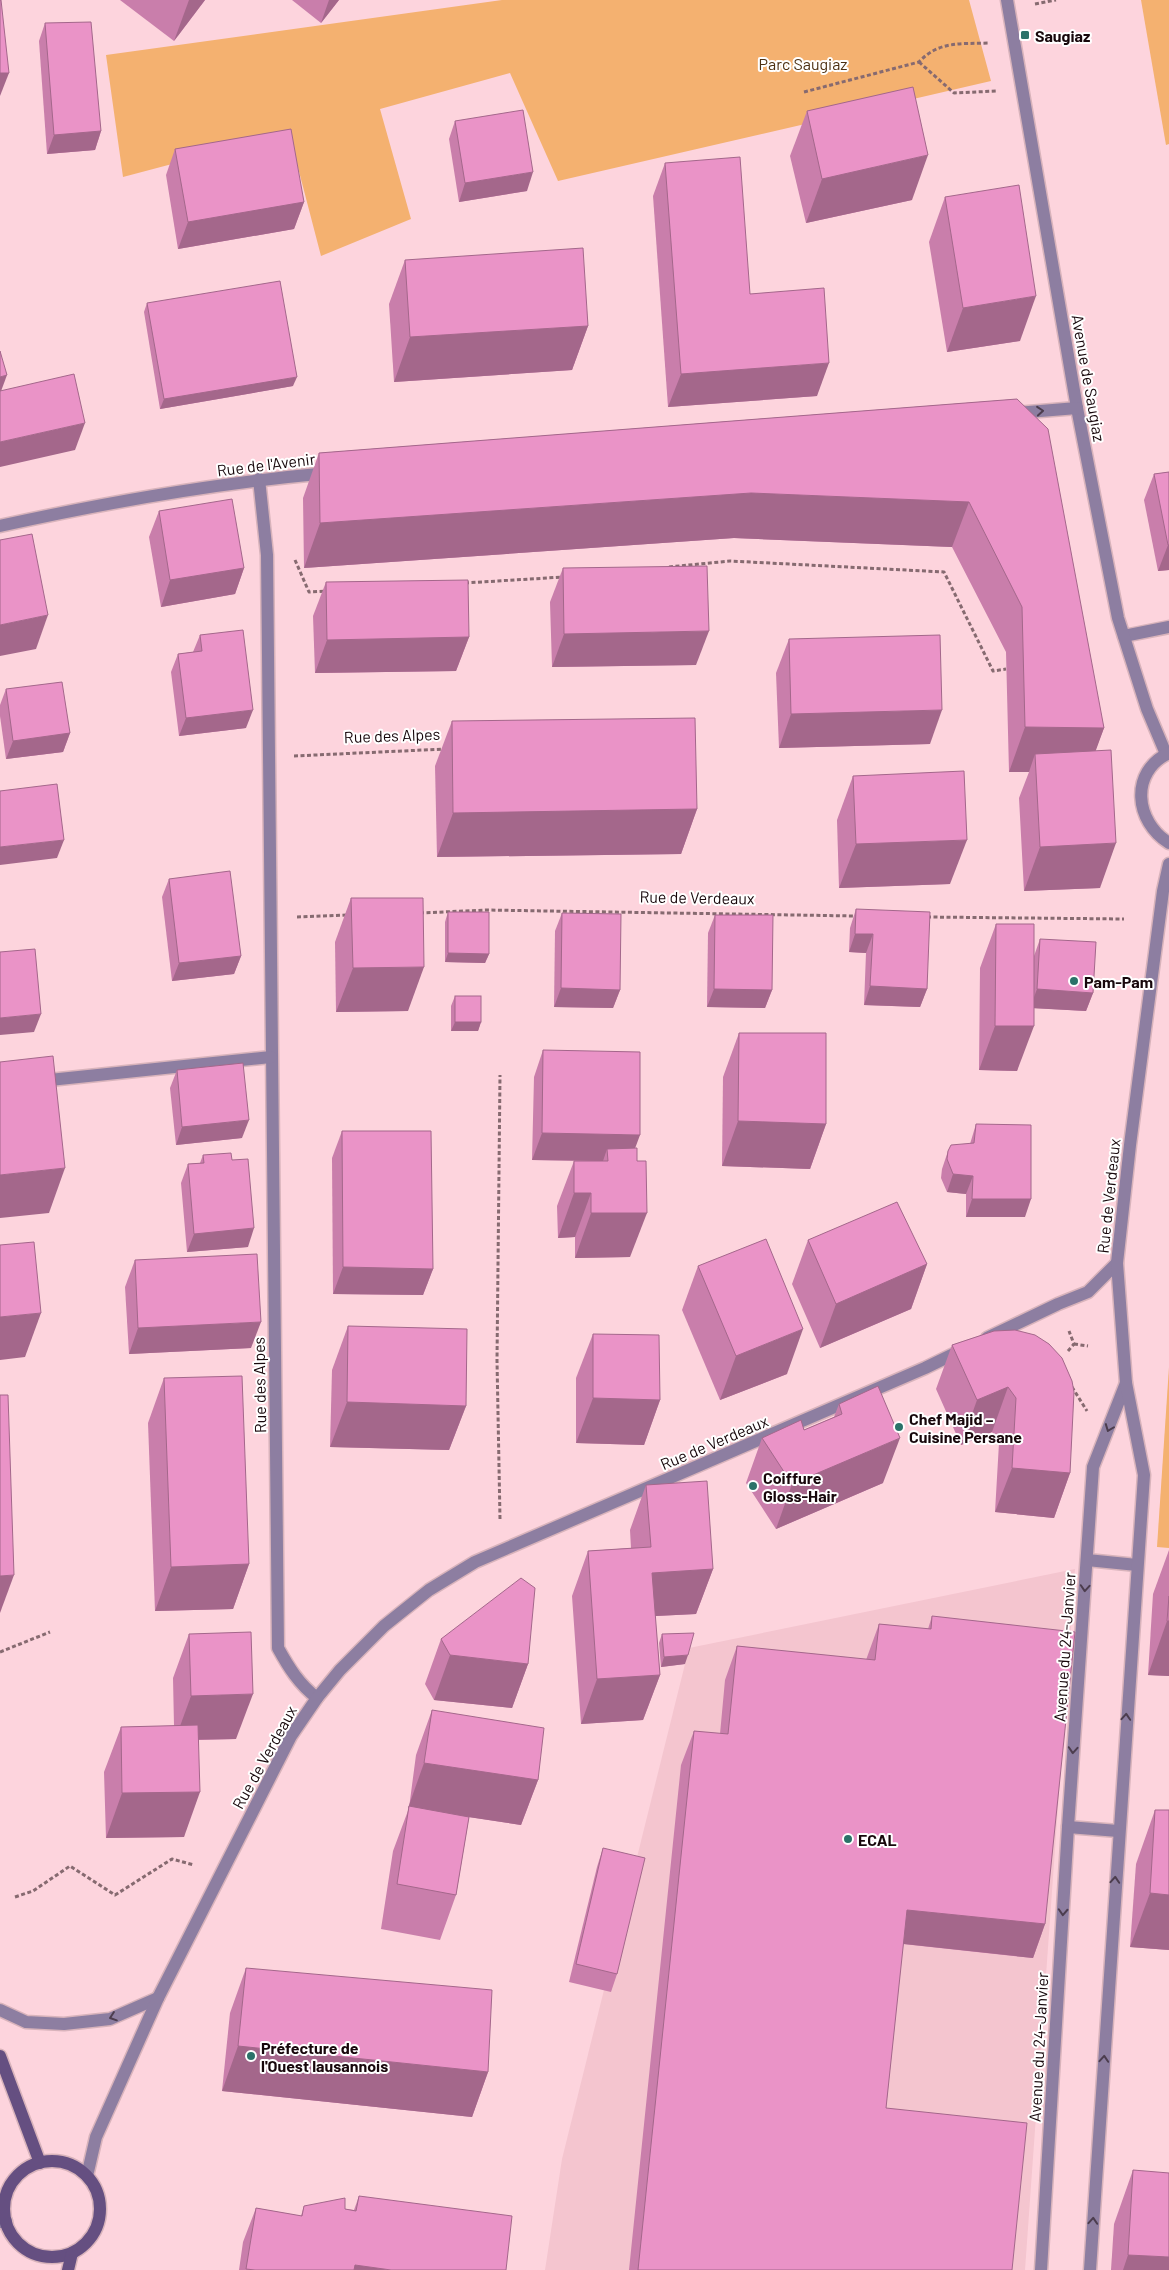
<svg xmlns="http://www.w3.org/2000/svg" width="1169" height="2270" viewBox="0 0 1169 2270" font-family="Barlow,sans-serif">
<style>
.built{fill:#f4c5cf}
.green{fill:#f4b170}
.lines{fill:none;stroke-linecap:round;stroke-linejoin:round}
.service-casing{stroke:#d8b3bb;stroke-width:15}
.minor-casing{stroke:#d8b3bb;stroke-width:15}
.tertiary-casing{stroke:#d8b3bb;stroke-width:15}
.secondary-casing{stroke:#d8b3bb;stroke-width:15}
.path{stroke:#866a70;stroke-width:3;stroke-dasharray:4 2.5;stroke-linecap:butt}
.service{stroke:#8d7ea1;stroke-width:12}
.minor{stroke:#8d7ea1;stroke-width:12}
.tertiary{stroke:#8d7ea1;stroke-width:12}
.secondary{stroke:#654f81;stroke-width:12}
.wall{fill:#c97eab}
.shaded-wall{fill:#a4678b}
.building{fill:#ea93c7;stroke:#a4678b}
.oneway{stroke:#4c3d4e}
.poi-dot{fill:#2b7269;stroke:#fff;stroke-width:2}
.labels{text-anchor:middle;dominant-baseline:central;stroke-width:4;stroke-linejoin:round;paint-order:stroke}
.poi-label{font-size:16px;font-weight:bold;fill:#17070b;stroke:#fff;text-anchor:start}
.park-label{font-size:16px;fill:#4d3012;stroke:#fff}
.street-label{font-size:16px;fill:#17070b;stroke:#fff}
</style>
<rect width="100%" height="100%" fill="#fdd4dd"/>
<!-- built -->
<path class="built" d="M1075 1569 1025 2270H545L562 2159 689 1648Z"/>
<!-- green -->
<g class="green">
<path d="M502 0H969L991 81 558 181 510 73 380 109 411 219 321 256 289 133 123 177 106 55Z"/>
<path d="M1141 0H1169V144L1166 145Z"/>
<path d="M1169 1367V1548L1157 1547Z"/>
</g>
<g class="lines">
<defs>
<path id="service" d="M1124 636 1169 627"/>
<g id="minor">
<path d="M1007 0 1077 408 1118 618 1147 709 1166 754"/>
<path d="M1015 413 1077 408"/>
<path d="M259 479 267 555 278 1648C289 1668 299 1684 317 1698"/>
<path d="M0 526C108 502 217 483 328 473"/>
<path d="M40 1081 271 1057"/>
</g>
<g id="tertiary">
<path d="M1169 753C1129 772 1135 822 1169 843"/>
<path d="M987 1338 1058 1304 1088 1292 1117 1263"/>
<path d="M1087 1560 1137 1565"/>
<path d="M1068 1827 1118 1831"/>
<path d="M0 2010 26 2022 64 2024 110 2019 158 1998"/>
<path d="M87 2176 96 2137 158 1998 291 1736 317 1698 340 1670 384 1626 429 1590 475 1562 925 1368 962 1350"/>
<path d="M0 2222 6 2221"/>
<path d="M1041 2270 1068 1827 1093 1467 1126 1383"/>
<path d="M1090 2270 1144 1475 1126 1383 1117 1263 1130 1145 1163 891 1169 864"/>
</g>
<g id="secondary">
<path d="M0 2056 40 2163"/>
<circle cx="52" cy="2209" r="48"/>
<path d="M68 2270 72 2253"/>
</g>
</defs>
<!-- service casing -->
<use href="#service" class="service-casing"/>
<!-- minor casing -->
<use href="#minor" class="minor-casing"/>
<!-- tertiary casing -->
<use href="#tertiary" class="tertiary-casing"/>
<!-- secondary casing -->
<use href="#secondary" class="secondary-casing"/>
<!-- path -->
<g class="path">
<path d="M1035 4 1056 0"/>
<path d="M919 62 954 93 996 91"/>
<path d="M804 92 919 62C938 41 961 44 988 43"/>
<path d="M295 560 309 592 326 591"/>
<path d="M669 567 730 561 944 572 993 671 1006 669"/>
<path d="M465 583 563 577"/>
<path d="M294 756 445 749"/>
<path d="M420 913 487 910 856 916"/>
<path d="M297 917 349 915"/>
<path d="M927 917 1124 919"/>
<path d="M1074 1344 1088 1346"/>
<path d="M1068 1351 1074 1344 1069 1331"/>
<path d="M1072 1387 1087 1411"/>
<path d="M500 1519 497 1360 500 1075"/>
<path d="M0 1652 50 1632"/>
<path d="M15 1897 33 1891 70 1866 115 1895 172 1859 194 1865"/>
</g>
<!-- service -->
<use href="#service" class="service"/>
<!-- minor -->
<use href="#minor" class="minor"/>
<!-- tertiary -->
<use href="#tertiary" class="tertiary"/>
<!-- secondary -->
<use href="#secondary" class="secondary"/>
</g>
<!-- wall -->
<g class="wall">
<path d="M120 0H205L174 41Z"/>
<path d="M292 0H339L321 23Z"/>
<path d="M45 23 101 131 95 150 47 154 39 41Z"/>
<path d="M807 111 912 200 806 223 790 156Z"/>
<path d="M455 121 527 191 459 202 449 139Z"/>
<path d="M175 149 304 202 294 229 178 249 166 175Z"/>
<path d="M665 163 817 396 668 407 653 196Z"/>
<path d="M945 197 1020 341 947 352 929 242Z"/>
<path d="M405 260 588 326 572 370 394 382 389 304Z"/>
<path d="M147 303 293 386 160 409 144 312Z"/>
<path d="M1017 399 1104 728 1095 751 1100 888 1024 891 1019 798 1029 772H1009L1006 652 952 547 734 538 304 568 303 498 319 453Z"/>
<path d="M1169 472V570L1158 571 1144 500 1154 474Z"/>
<path d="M159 511 244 568 235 594 161 607 149 537Z"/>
<path d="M563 568 696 665 552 667 550 602Z"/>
<path d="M326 582 469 637 456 671 315 673 313 616Z"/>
<path d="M200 635 246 728 179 736 171 672 178 654 193 652Z"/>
<path d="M789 639 930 744 779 748 776 673Z"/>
<path d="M6 689 70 733 63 752 6 759 0 716V705Z"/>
<path d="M452 721 697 809 681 854 437 857 435 766Z"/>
<path d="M853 776 950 884 839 888 837 820Z"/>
<path d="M169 879 241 956 234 974 172 981 162 897Z"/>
<path d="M351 898 408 1011 336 1012 335 942Z"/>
<path d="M856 909 927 989 920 1007 864 1005 866 953 849 952 850 928Z"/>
<path d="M448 912 489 954 485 963 445 962V922Z"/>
<path d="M562 913 620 990 613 1008 554 1007 555 931Z"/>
<path d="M715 915 772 990 765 1008 707 1007 708 933Z"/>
<path d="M996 924 1034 956 1040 939 1093 993 1086 1011 1034 1008 1017 1071 979 1070 980 968Z"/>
<path d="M455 996 481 1022 478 1031H451V1006Z"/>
<path d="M739 1033 826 1124 810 1169 722 1166 723 1077Z"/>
<path d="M543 1050 635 1148 630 1257 575 1258V1237L558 1238 557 1206 574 1161H595L532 1160 534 1077Z"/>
<path d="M177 1070 242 1138 176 1145 170 1088Z"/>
<path d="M976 1124 1025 1217H966V1194L947 1192 941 1178 942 1169 948 1151 970 1144Z"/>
<path d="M342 1131 433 1269 423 1295 333 1294 332 1158Z"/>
<path d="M203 1155 232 1160 248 1247 187 1252 181 1183 188 1164 200 1163Z"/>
<path d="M808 1240 927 1264 911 1309 820 1348 792 1284Z"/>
<path d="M135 1260 251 1348 129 1354 125 1287Z"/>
<path d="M698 1266 787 1374 720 1400 682 1310Z"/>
<path d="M348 1326 466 1406 449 1450 330 1447 332 1370Z"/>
<path d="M994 1331 1070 1473 1054 1518 995 1512 999 1443 992 1432 961 1445 936 1389 952 1345Z"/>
<path d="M593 1334 660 1400 644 1445 576 1443V1378Z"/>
<path d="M164 1378 249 1564 233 1609 155 1611 148 1423Z"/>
<path d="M839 1404 883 1483 776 1529 746 1483 762 1438 804 1430 834 1417Z"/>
<path d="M646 1485 713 1569 696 1614 655 1616 660 1675 643 1720 581 1724 572 1596 588 1551 631 1548 630 1530Z"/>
<path d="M1169 1550V1676L1148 1675 1153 1594Z"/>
<path d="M932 1616 1045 1924 1033 1958 903 1944 886 2108 1012 2270H629L681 1765 694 1731 720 1734 725 1680 737 1646 866 1660 879 1624 928 1629Z"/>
<path d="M189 1634 236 1739 199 1740 184 1837 106 1838 104 1772 121 1727 174 1726 173 1678Z"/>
<path d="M662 1634 685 1664 661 1667 659 1643Z"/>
<path d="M441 1639 528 1664 512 1708 434 1700 425 1684Z"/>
<path d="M432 1710 538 1780 521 1825 469 1817 456 1895 440 1940 381 1929 393 1851 409 1808 416 1755Z"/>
<path d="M1155 1810H1169V1950L1130 1947 1136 1864Z"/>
<path d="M603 1848 617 1974 611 1992 569 1982 597 1867Z"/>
<path d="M246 1968 488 2072 472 2117 222 2091 230 2013Z"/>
<path d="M1133 2170 1169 2270H1111L1114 2224Z"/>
<path d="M359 2196 506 2270H239L243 2242 256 2208 301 2216 304 2206 345 2209 354 2210Z"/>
</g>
<!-- shaded-wall -->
<g class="shaded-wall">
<path d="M189 0H205L174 41Z"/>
<path d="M329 0H339L321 23Z"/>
<path d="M0 73H9L0 96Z"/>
<path d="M101 131 95 150 47 154 54 135Z"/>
<path d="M928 155 912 200 806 223 822 179Z"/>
<path d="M533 172 527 191 459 202 465 183Z"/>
<path d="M304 202 294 229 178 249 188 222Z"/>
<path d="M1036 296 1020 341 947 352 963 308Z"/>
<path d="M588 326 572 370 394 382 410 337Z"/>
<path d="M829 363 817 396 668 407 681 374Z"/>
<path d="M7 375 0 394V377Z"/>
<path d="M297 377 293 386 160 409 164 399Z"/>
<path d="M85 423 75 450 0 467V442Z"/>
<path d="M751 493 969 502 952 547 734 538 304 568 320 523Z"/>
<path d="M1168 545H1169V570L1158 571Z"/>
<path d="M244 568 235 594 161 607 170 580Z"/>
<path d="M48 615 36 649 0 656V625Z"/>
<path d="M709 631 696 665 552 667 564 634Z"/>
<path d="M469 637 456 671 315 673 327 640Z"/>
<path d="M253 710 246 728 179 736 186 718Z"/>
<path d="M942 710 930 744 779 748 791 714Z"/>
<path d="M1025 727 1104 728 1088 772 1035 754 1029 772H1009Z"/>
<path d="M70 733 63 752 6 759 13 741Z"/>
<path d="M697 809 681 854 437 857 453 813Z"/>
<path d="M64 840 57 858 0 865V847Z"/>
<path d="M967 840 950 884 839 888 856 844Z"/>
<path d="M1116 843 1100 888 1024 891 1040 847Z"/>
<path d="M855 934H873L866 953 849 952Z"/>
<path d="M448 953 489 954 485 963 445 962Z"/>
<path d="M241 956 234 974 172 981 179 963Z"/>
<path d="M424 967 408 1011 336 1012 353 968Z"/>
<path d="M870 986 927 989 920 1007 864 1005Z"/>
<path d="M561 988 620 990 613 1008 554 1007Z"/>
<path d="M714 989 772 990 765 1008 707 1007Z"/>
<path d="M1037 989 1093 993 1086 1011 1030 1008Z"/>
<path d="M41 1014 34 1032 0 1035V1018Z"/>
<path d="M455 1022H481L478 1031H451Z"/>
<path d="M995 1026H1034L1017 1071 979 1070Z"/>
<path d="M249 1120 242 1138 176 1145 182 1127Z"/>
<path d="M738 1121 826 1124 810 1169 722 1166Z"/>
<path d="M542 1133 640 1135 630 1162 607 1149 603 1161 532 1160Z"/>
<path d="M65 1168 49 1213 0 1218V1175Z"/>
<path d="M953 1174 973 1176 966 1194 947 1192Z"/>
<path d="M574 1193H591L575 1237 558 1238Z"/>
<path d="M972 1199H1031L1025 1217H966Z"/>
<path d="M591 1213H647L630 1257 575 1258Z"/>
<path d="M254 1228 248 1247 187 1252 194 1234Z"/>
<path d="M927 1264 911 1309 820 1348 836 1304Z"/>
<path d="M343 1267 433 1269 423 1295 333 1294Z"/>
<path d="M41 1313 25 1357 0 1360V1317Z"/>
<path d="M261 1322 251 1348 129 1354 138 1328Z"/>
<path d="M803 1329 787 1374 720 1400 736 1356Z"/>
<path d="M1008 1387 992 1432 961 1445 977 1400Z"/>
<path d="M593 1398 660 1400 644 1445 576 1443Z"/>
<path d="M347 1402 466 1406 449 1450 330 1447Z"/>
<path d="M900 1438 883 1483 776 1529 792 1484Z"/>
<path d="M1012 1468 1070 1473 1054 1518 995 1512Z"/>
<path d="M249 1564 233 1609 155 1611 171 1567Z"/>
<path d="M713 1569 696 1614 636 1617 652 1573Z"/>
<path d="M14 1575 0 1613V1576Z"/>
<path d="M1167 1621H1169V1676L1148 1675Z"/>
<path d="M450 1655 528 1664 512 1708 434 1700Z"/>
<path d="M688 1655 685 1664 661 1667 664 1657Z"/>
<path d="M660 1675 643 1720 581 1724 597 1679Z"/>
<path d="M253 1694 236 1739 175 1740 191 1696Z"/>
<path d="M424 1763 538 1780 521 1825 408 1808Z"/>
<path d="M200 1792 184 1837 106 1838 122 1793Z"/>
<path d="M1150 1893 1169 1895V1950L1130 1947Z"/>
<path d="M907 1910 1045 1924 1033 1958 895 1943Z"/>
<path d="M238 2046 488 2072 472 2117 222 2091Z"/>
<path d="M1128 2255 1169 2257V2270H1123Z"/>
<path d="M355 2265 391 2270H353Z"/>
</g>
<!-- building -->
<g class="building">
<path d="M0 0H1L9 73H0Z"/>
<path d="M91 22 101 131 54 135 45 23Z"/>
<path d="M913 87 928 155 822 179 807 111Z"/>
<path d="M523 110 533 172 465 183 455 121Z"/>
<path d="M291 129 304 202 188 222 175 149Z"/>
<path d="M740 157 750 294 824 288 829 363 681 374 665 163Z"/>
<path d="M1019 185 1036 296 963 308 945 197Z"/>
<path d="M583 248 588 326 410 337 405 260Z"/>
<path d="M280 281 297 377 164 399 147 303Z"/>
<path d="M0 351 7 375 0 377Z"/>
<path d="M74 374 85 423 0 442V391Z"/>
<path d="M1017 399 1048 429 1104 728 1025 727 1022 607 969 502 751 493 320 523 319 453Z"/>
<path d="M1169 472V545H1168L1154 474Z"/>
<path d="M232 499 244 568 170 580 159 511Z"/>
<path d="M32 534 48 615 0 625V540Z"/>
<path d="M707 566 709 631 564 634 563 568Z"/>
<path d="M468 580 469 637 327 640 326 582Z"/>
<path d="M243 630 253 710 186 718 178 654 202 651 200 635Z"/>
<path d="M940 635 942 710 791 714 789 639Z"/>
<path d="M62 682 70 733 13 741 6 689Z"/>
<path d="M695 718 697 809 453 813 452 721Z"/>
<path d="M1111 750 1116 843 1040 847 1035 754Z"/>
<path d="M964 771 967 840 856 844 853 776Z"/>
<path d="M57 784 64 840 0 847V791Z"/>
<path d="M230 871 241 956 179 963 169 879Z"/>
<path d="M351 898H423L424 967 353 968Z"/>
<path d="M856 909 930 912 927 989 870 986 873 934H855Z"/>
<path d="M448 912H489V954L448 953Z"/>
<path d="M562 913 621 914 620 990 561 988Z"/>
<path d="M715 915H773L772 990 714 989Z"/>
<path d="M996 924H1034V1026H995Z"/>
<path d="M1040 939 1096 942 1093 993 1037 989Z"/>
<path d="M35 949 41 1014 0 1018V952Z"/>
<rect x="455" y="996" width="26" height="26"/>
<path d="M739 1033H826V1124L738 1121Z"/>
<path d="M543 1050 640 1052V1135L542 1133Z"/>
<path d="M53 1056 65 1168 0 1175V1062Z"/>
<path d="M243 1063 249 1120 182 1127 177 1070Z"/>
<path d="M976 1124 1031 1125V1199H972L973 1176 953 1174 947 1159 948 1151 951 1145 974 1143Z"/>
<path d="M342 1131H431L433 1269 343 1267Z"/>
<path d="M637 1148V1161H646L647 1213H591V1193H574V1161H608L607 1149Z"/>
<path d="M231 1153 232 1160 248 1159 254 1228 194 1234 188 1164 204 1163 203 1155Z"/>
<path d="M897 1202 927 1264 836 1304 808 1240Z"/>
<path d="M766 1239 803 1329 736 1356 698 1266Z"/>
<path d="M34 1242 41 1313 0 1317V1245Z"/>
<path d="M257 1254 261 1322 138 1328 135 1260Z"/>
<path d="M348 1326 467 1329 466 1406 347 1402Z"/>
<path d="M1015 1330 1035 1335 1049 1344 1062 1358 1072 1381 1074 1392 1070 1473 1012 1468 1016 1398 1008 1387 977 1400 952 1345 994 1331Z"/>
<path d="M593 1334 659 1335 660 1400 593 1398Z"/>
<path d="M242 1376 249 1564 171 1567 164 1378Z"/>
<path d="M878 1386 900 1438 792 1484 762 1438 801 1420 804 1430 842 1414 839 1404Z"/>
<path d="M0 1395H8L14 1575 0 1576Z"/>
<path d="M707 1481 713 1569 652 1573 660 1675 597 1679 588 1551 651 1547 646 1485Z"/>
<path d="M521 1578 535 1588 528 1664 450 1655 441 1639Z"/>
<path d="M1169 1596V1621H1167Z"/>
<path d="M932 1616 1075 1632 1045 1924 907 1910 886 2108 1027 2123 1012 2270H638L694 1731 728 1734 737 1646 875 1660 879 1624 931 1629Z"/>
<path d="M251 1632 253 1694 191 1696 189 1634Z"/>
<path d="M694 1633 688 1655 664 1657 662 1634Z"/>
<path d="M432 1710 544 1728 538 1780 424 1763Z"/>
<path d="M198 1725 200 1792 122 1793 121 1727Z"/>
<path d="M409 1806 469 1817 456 1895 397 1884Z"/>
<path d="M1155 1810H1169V1895L1150 1893Z"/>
<path d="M603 1848 645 1858 617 1974 576 1964Z"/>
<path d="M246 1968 492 1990 488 2072 238 2046Z"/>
<path d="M1133 2170 1169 2173V2257L1128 2255Z"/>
<path d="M359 2196 512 2216 506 2270H391L355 2265 354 2270H255L246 2269 256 2208 302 2216 304 2206 345 2198V2209L356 2211Z"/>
</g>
<!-- one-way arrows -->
<defs><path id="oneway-chevron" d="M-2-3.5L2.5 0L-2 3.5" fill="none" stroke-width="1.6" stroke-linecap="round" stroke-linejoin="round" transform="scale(1.25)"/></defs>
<g class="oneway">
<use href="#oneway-chevron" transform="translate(1040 411) rotate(-5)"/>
<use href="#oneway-chevron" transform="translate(1109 1428) rotate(111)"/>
<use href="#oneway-chevron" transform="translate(1085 1588) rotate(94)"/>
<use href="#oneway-chevron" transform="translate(1126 1717) rotate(-86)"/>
<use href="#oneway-chevron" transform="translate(1073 1750) rotate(94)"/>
<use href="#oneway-chevron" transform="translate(1115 1880) rotate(-86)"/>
<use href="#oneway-chevron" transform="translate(1063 1912) rotate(93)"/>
<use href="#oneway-chevron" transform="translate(113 2017) rotate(161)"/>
<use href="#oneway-chevron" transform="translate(1104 2059) rotate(-86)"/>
<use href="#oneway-chevron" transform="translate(1093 2221) rotate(-86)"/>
</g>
<!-- markers -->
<g class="poi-dot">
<rect x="1020" y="30" width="10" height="10" rx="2.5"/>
<circle cx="1074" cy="981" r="5"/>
<circle cx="899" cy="1427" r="5"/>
<circle cx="753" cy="1486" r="5"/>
<circle cx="848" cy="1839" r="5"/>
<circle cx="251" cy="2056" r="5"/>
</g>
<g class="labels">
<!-- poi labels -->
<g class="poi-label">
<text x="1035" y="35">Saugiaz</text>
<text x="1084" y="981">Pam-Pam</text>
<text x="909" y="1418">Chef Majid –<tspan x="909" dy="18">Cuisine Persane</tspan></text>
<text x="763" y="1477">Coiffure<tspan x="763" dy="18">Gloss-Hair</tspan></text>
<text x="858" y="1839">ECAL</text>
<text x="261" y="2047">Préfecture de<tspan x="261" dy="18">l'Ouest lausannois</tspan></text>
</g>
<!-- park labels -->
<g class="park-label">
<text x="803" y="63">Parc Saugiaz</text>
</g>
<!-- street labels -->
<g class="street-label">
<text transform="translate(1089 378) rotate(80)">Avenue de Saugiaz</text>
<text transform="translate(266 464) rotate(-7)">Rue de l'Avenir</text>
<text transform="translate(392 735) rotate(-2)">Rue des Alpes</text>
<text transform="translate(697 897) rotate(1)">Rue de Verdeaux</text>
<text transform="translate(1108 1196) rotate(-84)">Rue de Verdeaux</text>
<text transform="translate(259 1385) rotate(-91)">Rue des Alpes</text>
<text transform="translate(714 1442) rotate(-23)">Rue de Verdeaux</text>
<text transform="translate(1064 1647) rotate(-86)">Avenue du 24-Janvier</text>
<text transform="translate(264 1757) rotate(-61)">Rue de Verdeaux</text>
<text transform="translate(1038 2047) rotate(-87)">Avenue du 24-Janvier</text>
</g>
</g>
</svg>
